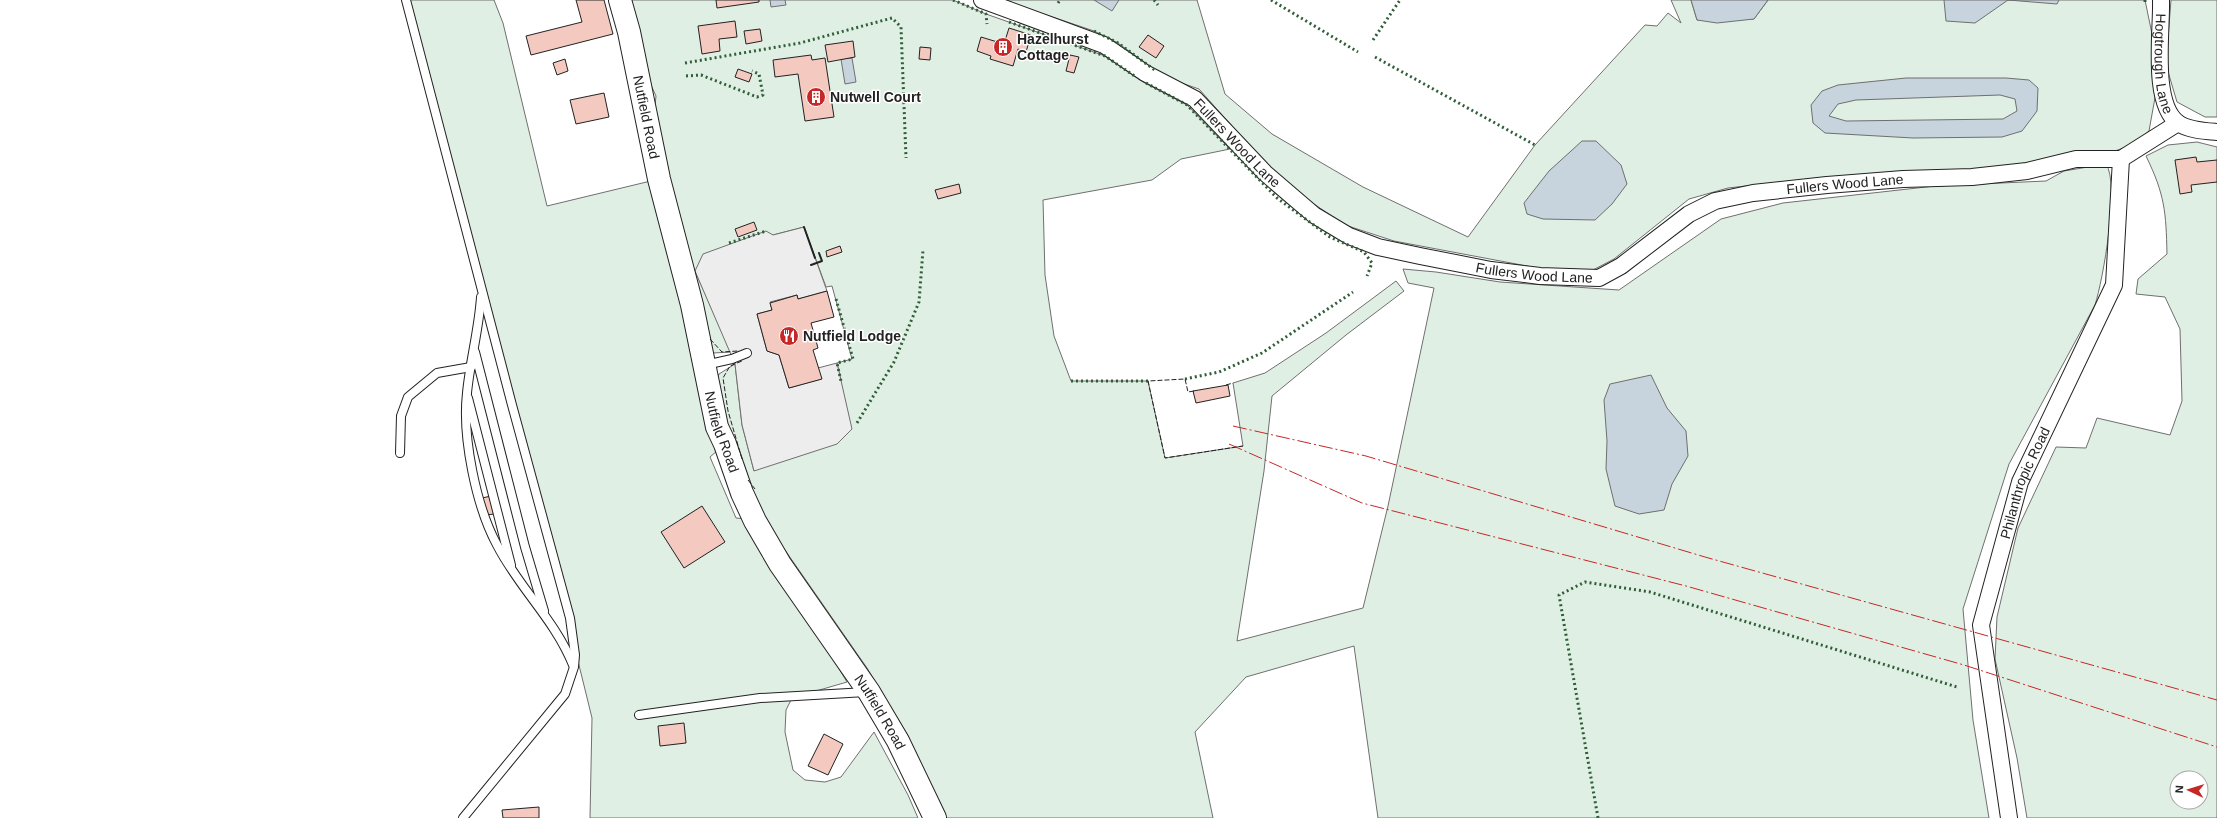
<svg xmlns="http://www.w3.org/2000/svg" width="2217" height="818" viewBox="0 0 2217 818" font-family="Helvetica,sans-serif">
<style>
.green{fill:#e0efe3;stroke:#6f6f6f;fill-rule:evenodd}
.parking{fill:#ededed;stroke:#6f6f6f}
.water{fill:#c7d3dd;stroke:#6f6f6f;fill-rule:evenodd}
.building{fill:#f3c9c0;stroke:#222}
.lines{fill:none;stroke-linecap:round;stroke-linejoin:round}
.lane-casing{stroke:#222;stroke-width:10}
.street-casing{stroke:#222;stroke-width:18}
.primary-casing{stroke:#222;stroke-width:24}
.lane{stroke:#fff;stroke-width:8}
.street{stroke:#fff;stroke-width:16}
.primary{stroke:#fff;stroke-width:22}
.hedge{stroke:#2f5e38;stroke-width:3;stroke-dasharray:2 3;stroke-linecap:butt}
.fence{stroke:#222;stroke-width:1;stroke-dasharray:5 2;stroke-linecap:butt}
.wall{stroke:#222;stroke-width:2}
.power{stroke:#c62828;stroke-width:1;stroke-dasharray:14 3 2 3;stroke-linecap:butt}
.labels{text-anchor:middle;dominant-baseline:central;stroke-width:3;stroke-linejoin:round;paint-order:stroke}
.poi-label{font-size:14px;font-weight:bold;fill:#222;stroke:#fff;text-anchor:start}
.street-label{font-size:14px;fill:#222;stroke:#fff}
</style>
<rect width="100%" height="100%" fill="#fff"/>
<!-- green -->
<g class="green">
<path d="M407 0H494L503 23 547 206 659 179 725 444 710 457 736 518 748 519 847 682 792 698 786 710 785 732 793 770 805 780 825 782 841 777 874 732 908 795 918 818H590L592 718 546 531Z"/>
<path d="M629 0H953L986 14 1105 56 1143 82 1187 105 1230 149 1181 159 1152 180 1043 200 1045 275 1054 336 1071 381H1148L1165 458 1243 446 1233 383 1265 373 1326 333 1396 281 1404 291 1346 335 1272 396 1264 471 1237 641 1363 608 1388 506 1434 288 1408 283 1403 269 1436 272 1500 282 1619 290 1721 219 1783 203 1935 186 2046 181 2064 171 2106 164C2120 184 2103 280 2095 305L2009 464 1963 609 1973 720 1989 818H1378L1354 646 1246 677 1195 732 1213 818H945L907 734 867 668 778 540 749 488 725 416 717 380 719 374 735 364 742 425 754 471 841 381 837 363 852 359 832 286 826 287 804 227 773 235 695 271 731 352 713 353 708 347 653 125 656 96 650 83Z"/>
<path d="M1002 0H1197L1225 94 1272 134 1363 187 1468 237 1535 145 1645 25 1657 26 1668 13 1681 23 1671 0H1691L1697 20 1754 19 1768 0H2145L2152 34 2156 92 2149 131 2132 145 2109 153 1960 171 1790 181 1728 188 1689 199 1614 259 1589 272 1543 269 1394 241 1345 225 1308 200 1264 162 1199 89 1164 77 1118 43 1094 31Z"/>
<path d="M2171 0H2217V117H2205L2177 102 2166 65Z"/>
<path d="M2197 142 2217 147V818H2027L2017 758 1995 659 1997 617 2018 528 2056 447 2086 448 2097 418 2170 435 2182 401 2180 329 2165 297 2136 294 2138 279 2167 254C2166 212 2165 195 2146 156L2168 145ZM2177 778H2201V802H2177Z"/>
</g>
<!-- parking -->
<path class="parking" d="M804 227 827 291 798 299 797 295 770 302 772 310 757 314 767 351 779 355 789 388 821 379 818 368 837 363 852 429 837 444 754 471 742 425 735 364 695 271 703 254 766 231 773 235Z"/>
<!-- water -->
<g class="water">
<path d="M770 0H785L786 5 771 7Z"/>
<path d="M1094 0H1119L1112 11Z"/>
<path d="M1691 0H1768L1754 19 1717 23 1697 20Z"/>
<path d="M1944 0H2059L2057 4 2008 0 1975 23 1946 21Z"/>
<path d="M852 58 856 82 845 84 841 59Z"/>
<path d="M1906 78H2006L2029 80 2038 88 2037 111 2022 131 2002 137 1913 138 1825 133 1813 123 1811 105 1822 91 1838 85ZM2000 95 2015 99 2017 111 2003 119 1846 121 1829 116 1838 104 1856 100Z"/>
<path d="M1582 141H1596L1621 165 1627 184 1612 204 1595 220 1543 219 1527 214 1524 203 1549 171Z"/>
<path d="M1651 375 1667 408 1686 431 1688 456 1672 484 1664 510 1639 514 1615 506 1606 469 1607 441 1604 400 1610 384Z"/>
</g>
<!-- building -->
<g class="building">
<path d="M576 0H604L613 34 531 55 526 36 582 22Z"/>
<path d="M716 0H759V2L717 8Z"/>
<path d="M735 21 737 37 719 39 720 51 702 54 698 26Z"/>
<path d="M1009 28 1031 35 1026 52 1018 49 1013 66 990 59 991 56 977 51 981 37 1004 44Z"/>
<path d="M760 29 762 41 746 44 744 31Z"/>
<path d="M1148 35 1164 46 1156 58 1139 47Z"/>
<path d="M853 41 855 57 828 62 825 45Z"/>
<path d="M920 47 931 48 930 60 919 59Z"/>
<path d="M811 55 812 60 825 58 834 117 805 121 798 74 775 77 773 60Z"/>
<path d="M1070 55 1079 57 1074 73 1066 71Z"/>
<path d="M565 59 568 71 557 75 553 63Z"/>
<path d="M738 69 752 74 749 82 735 77Z"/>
<path d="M604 93 609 117 576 124 570 100Z"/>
<path d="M2196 157 2197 162 2217 160V182L2191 185 2192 192 2180 194 2175 160Z"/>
<path d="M959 184 961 193 938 199 935 190Z"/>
<path d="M754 222 757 230 738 237 735 229Z"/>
<path d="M840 246 842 252 827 257 826 251Z"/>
<path d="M827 291 834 317 811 323 818 348 813 350 822 379 789 388 779 355 767 351 757 314 772 310 770 303 797 295 798 299Z"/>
<path d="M1228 385 1230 396 1196 403 1193 391Z"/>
<path d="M491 496 494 514 486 515 482 498Z"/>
<path d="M702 506 725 542 684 568 661 532Z"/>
<path d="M684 723 686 743 660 746 658 726Z"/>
<path d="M824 734 843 744 828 775 808 766Z"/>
<path d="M539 807V818H503L502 810Z"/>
</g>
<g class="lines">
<defs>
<g id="lane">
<path d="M406 0 512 405 570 618 575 655 574 667 565 694 463 818"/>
<path d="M481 297C479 329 470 361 467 393 462 437 476 506 497 545 519 588 555 620 573 665"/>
<path d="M475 352 525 547 544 611"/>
<path d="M705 365 732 359 747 353"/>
<path d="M468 398 511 565"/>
<path d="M400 453 401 416 408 397 437 373 471 367"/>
<path d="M639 715 760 698 866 692"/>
</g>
<g id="street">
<path id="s1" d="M982 0 1104 45 1145 73 1195 99 1265 173 1314 215 1349 236 1378 247 1420 256 1491 270 1540 276 1599 278 1621 266 1689 214 1715 201 1753 193 1827 185 1903 179 1972 177 2027 171 2076 159H2121L2178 123"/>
<path id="s2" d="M2161 0C2162 31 2151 103 2178 123 2188 130 2205 131 2217 132"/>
<path id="s3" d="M2009 818 1981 625 2020 482 2114 285 2121 159"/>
</g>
<g id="primary">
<path id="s4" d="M620 0 629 32 659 179 692 305 717 427 725 444 742 493 755 521 780 564 869 692 898 741 935 818"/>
</g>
</defs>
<!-- lane casing -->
<use href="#lane" class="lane-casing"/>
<!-- street casing -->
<use href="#street" class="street-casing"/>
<!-- primary casing -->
<use href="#primary" class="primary-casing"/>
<!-- lane -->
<use href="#lane" class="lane"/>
<!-- street -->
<use href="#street" class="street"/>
<!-- primary -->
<use href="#primary" class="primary"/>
<!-- hedge -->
<g class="hedge">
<path d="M953 0 986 14 987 24"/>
<path d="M1154 0 1158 5"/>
<path d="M1271 0 1358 52"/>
<path d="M2145 0V3"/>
<path d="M1058 3 1060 0"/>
<path d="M1009 22 1105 56 1136 77"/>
<path d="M1094 31 1118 43 1156 71"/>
<path d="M1373 40 1400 0"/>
<path d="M1375 57 1535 145"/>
<path d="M685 63 800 43 892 18 901 27 906 158"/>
<path d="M686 76 701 75 757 97 763 95 759 74 752 71"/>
<path d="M1146 83 1187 105 1277 198 1330 237 1364 252 1372 263 1367 276"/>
<path d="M729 243 766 231"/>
<path d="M836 299 853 359 837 363 841 381"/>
<path d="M1185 379 1219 372 1262 353 1353 292"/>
<path d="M1071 381H1148"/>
<path d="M857 423 894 362 919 302 923 250"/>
<path d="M1598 818 1559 595 1585 582 1650 592 1957 687"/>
</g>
<!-- fence -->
<g class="fence">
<path d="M710 339 722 352 738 351"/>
<path d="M1226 385 1233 383"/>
<path d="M1194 391 1188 392 1185 379 1148 381 1165 458 1243 446"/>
<path d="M742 459 728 411 723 378 730 366 742 361"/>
<path d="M748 480 755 489"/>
</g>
<!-- wall -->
<g class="wall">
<path d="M804 227 815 258"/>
<path d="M811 265 822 261 819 253"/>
</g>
<!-- power -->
<g class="power">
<path d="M1233 426 1366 456 1705 557 2217 700"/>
<path d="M1229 444 1362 503 1686 586 1964 665 2217 747"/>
</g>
</g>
<!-- icons -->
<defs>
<symbol id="building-disc" viewBox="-11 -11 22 22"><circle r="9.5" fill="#c62828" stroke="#fff"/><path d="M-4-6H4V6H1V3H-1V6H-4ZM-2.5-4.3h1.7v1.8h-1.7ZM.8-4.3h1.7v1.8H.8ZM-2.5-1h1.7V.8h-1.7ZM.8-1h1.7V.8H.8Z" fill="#fff"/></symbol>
<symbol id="restaurant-disc" viewBox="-11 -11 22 22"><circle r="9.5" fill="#c62828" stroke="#fff"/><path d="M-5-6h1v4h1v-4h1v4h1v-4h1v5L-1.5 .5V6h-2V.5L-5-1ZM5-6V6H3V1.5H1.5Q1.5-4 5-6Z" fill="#fff"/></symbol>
</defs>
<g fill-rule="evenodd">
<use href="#building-disc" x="992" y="36" width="22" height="22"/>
<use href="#building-disc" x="805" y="86" width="22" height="22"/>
<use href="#restaurant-disc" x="778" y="325" width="22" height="22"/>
</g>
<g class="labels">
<!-- poi labels -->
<g class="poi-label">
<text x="1017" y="39">Hazelhurst<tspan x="1017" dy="16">Cottage</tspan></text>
<text x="830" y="97">Nutwell Court</text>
<text x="803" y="336">Nutfield Lodge</text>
</g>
<!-- street labels -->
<g class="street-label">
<text stroke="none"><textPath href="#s2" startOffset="64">Hogtrough Lane</textPath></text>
<text stroke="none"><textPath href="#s4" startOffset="120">Nutfield Road</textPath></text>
<text stroke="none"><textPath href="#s1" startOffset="297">Fullers Wood Lane</textPath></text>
<text stroke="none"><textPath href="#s1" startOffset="969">Fullers Wood Lane</textPath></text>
<text stroke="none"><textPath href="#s1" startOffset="633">Fullers Wood Lane</textPath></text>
<text stroke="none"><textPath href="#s4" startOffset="444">Nutfield Road</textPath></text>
<text stroke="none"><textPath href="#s3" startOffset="344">Philanthropic Road</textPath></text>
<text stroke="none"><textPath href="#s4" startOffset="768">Nutfield Road</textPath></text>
</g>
</g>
<!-- north arrow -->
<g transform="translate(2189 790) rotate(274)"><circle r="19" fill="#ffffff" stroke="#a7a7a7"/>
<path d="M0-3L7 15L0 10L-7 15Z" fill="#c62828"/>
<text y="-6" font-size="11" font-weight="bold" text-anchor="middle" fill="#222222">N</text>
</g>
</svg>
